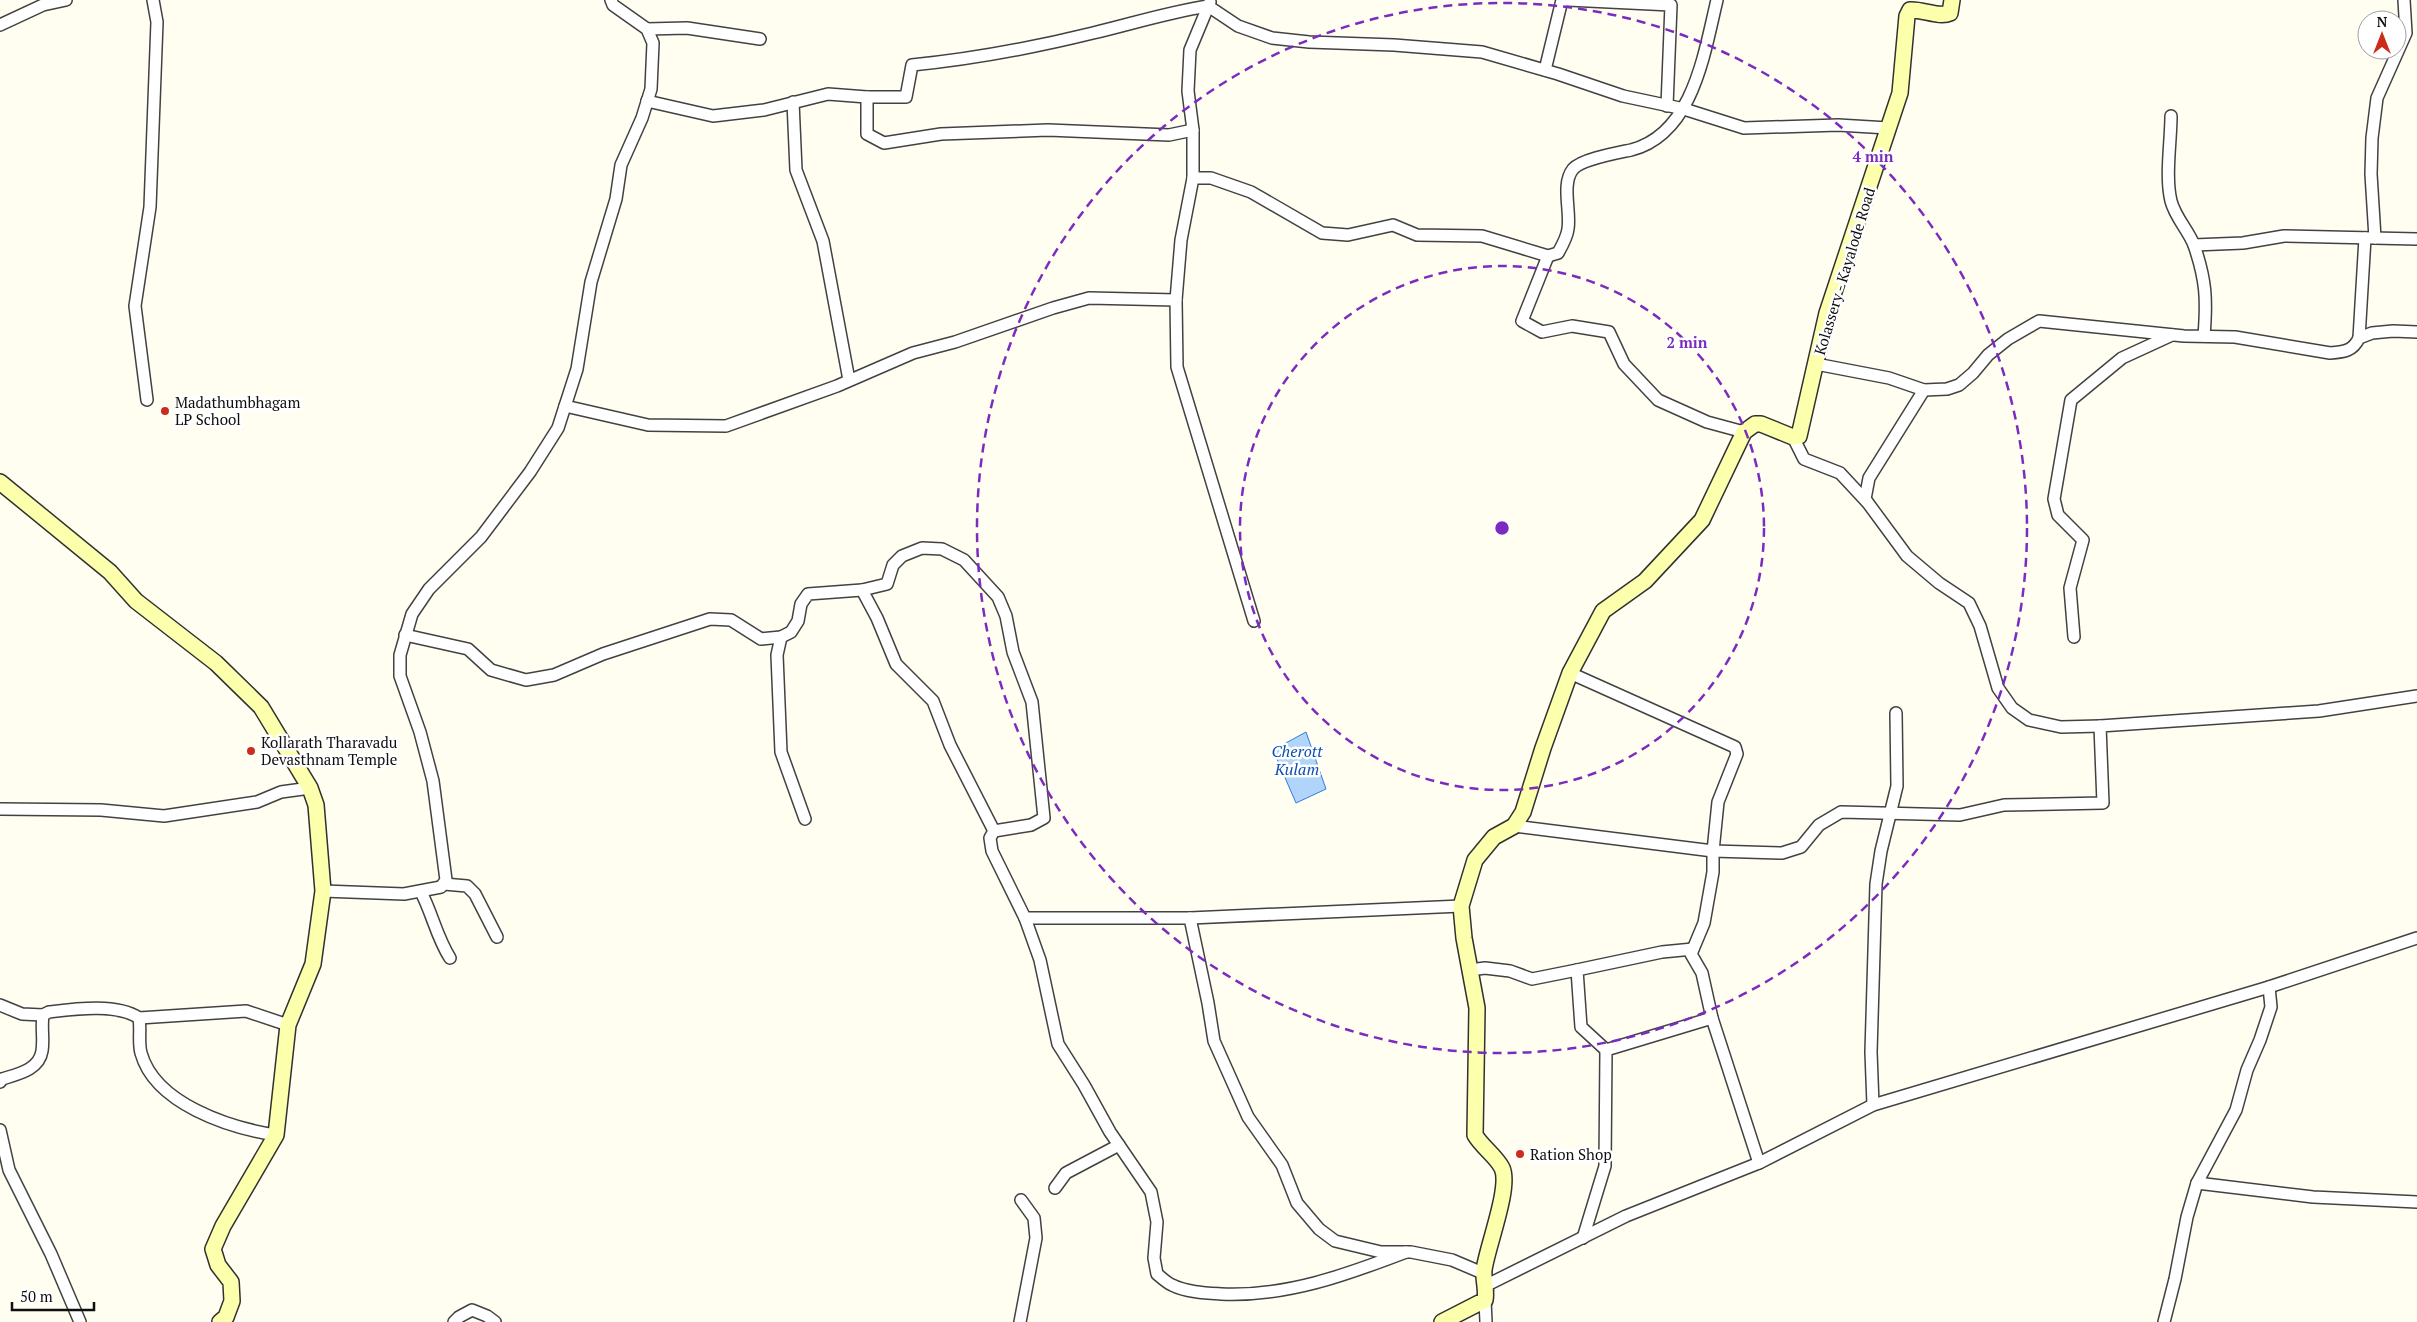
<svg xmlns="http://www.w3.org/2000/svg" width="2417" height="1322" viewBox="0 0 2417 1322" font-family="'PT Serif',serif">
<style>
.water{fill:#b1d4fb;stroke:#317dd9}
.lines{fill:none;stroke-linecap:round;stroke-linejoin:round}
.street-casing{stroke:#424242;stroke-width:14}
.secondary-casing{stroke:#313131;stroke-width:18}
.street{stroke:#fff;stroke-width:11}
.secondary{stroke:#fcffac;stroke-width:15}
.ring{fill:none;stroke:#7b2cbf;stroke-width:2.5;stroke-dasharray:9 6}
.poi-dot{fill:#cc2c1a;stroke:#fff;stroke-width:2}
.labels{text-anchor:middle;dominant-baseline:central;stroke-width:5;stroke-linejoin:round;paint-order:stroke}
.street-label{font-size:15px;fill:#0f0f0f;stroke:#fff}
.poi-label{font-size:15px;fill:#0f0f0f;stroke:#fff;text-anchor:start}
.water-label{font-size:16px;font-style:italic;fill:#0c4fad;stroke:#fff}
.centre{fill:#7b2cbf;stroke:#fff;stroke-width:2.5}
.ring-label{font-size:15px;text-anchor:middle;font-weight:bold;fill:#7b2cbf;stroke:#fff;stroke-width:5;stroke-linejoin:round;paint-order:stroke}
</style>
<rect width="100%" height="100%" fill="#fffef1"/>
<!-- water -->
<path class="water" d="M1306 732 1326 789 1296 803 1273 750Z"/>
<g class="lines">
<defs>
<g id="street">
<path d="M1568 0 1671 5 1667 106"/>
<path d="M1210 2 1190 50 1188 91 1193 130V178L1181 240 1176 300 1177 367 1254 621"/>
<path d="M0 25 43 5 66 0"/>
<path d="M647 29 687 28 760 39"/>
<path d="M1545 70 1562 0"/>
<path d="M647 101 713 116 764 110 828 94 867 97"/>
<path d="M793 102 796 170 823 241 849 380"/>
<path d="M2171 116C2171 141 2165 177 2171 201 2175 217 2188 230 2194 245 2206 280 2207 299 2204 336"/>
<path d="M1193 130 1169 135 1048 130 941 134 884 143 867 134V97H906L912 65C974 59 1032 48 1093 33 1131 24 1169 12 1208 6L1238 26 1272 38 1309 42 1394 45 1482 52 1558 74 1623 96 1684 109 1744 128 1838 125 1888 128"/>
<path d="M1193 178H1211L1251 192 1322 233 1348 235 1393 225 1417 235 1482 236 1548 256 1558 253C1562 246 1567 237 1568 229 1571 211 1561 184 1573 169 1582 159 1617 153 1631 150 1693 134 1704 54 1717 0"/>
<path d="M2375 238 2371 174 2372 138 2377 98 2406 33 2404 0"/>
<path d="M2194 245 2243 243 2284 236 2417 239"/>
<path d="M1548 256 1522 321 1542 332 1572 326 1609 332 1624 364 1658 400 1707 422 1744 432"/>
<path d="M2359 338 2365 238"/>
<path d="M1816 364 1889 378 1924 390 1947 389 1959 385 1973 373 1988 355 2008 339 2039 321 2184 336 2235 337 2330 353C2344 352 2353 351 2359 338L2372 333 2393 331 2417 332"/>
<path d="M1924 390 1869 478 1865 499 1907 556 1939 583 1969 603 1980 626 1998 688 2012 708 2029 720 2061 727 2100 726"/>
<path d="M147 400 135 306 150 207 157 22 153 0"/>
<path d="M565 406 648 425 726 426 837 386 913 353 955 342 1053 308 1089 298 1176 300"/>
<path d="M1793 437 1804 459 1840 473 1867 502"/>
<path d="M862 590 877 618 896 664 933 701 950 745 994 831"/>
<path d="M405 635 468 649 491 670 526 680 554 675 603 654 710 619 731 620 761 639 781 637 791 632 798 621 801 604 808 594 862 590 887 584 893 565 902 556 922 548 942 549 964 560 998 597 1006 616 1013 652 1032 702 1044 818 1031 825 994 831 990 838 992 851 1025 918H1190L1461 906"/>
<path d="M781 637 777 655 781 752 805 819"/>
<path d="M2074 637 2070 588 2083 540 2058 515 2054 499 2071 400 2122 358 2172 335"/>
<path d="M1570 673 1735 747 1737 754 1718 802 1713 851V872L1704 923 1691 954 1702 973 1712 1018 1759 1163"/>
<path d="M0 809 101 810 164 816 257 802 281 792 310 788"/>
<path d="M1514 826 1713 851 1782 853 1801 847 1819 825 1841 812 1960 815 2004 805 2103 803 2100 726 2319 711 2417 696"/>
<path d="M444 884 467 886 475 894 497 937"/>
<path d="M323 891 404 894 441 887 446 880 433 781 420 732 400 676V655L412 614 429 589 481 537 530 472 558 428 577 369 591 282 616 199 621 165 642 118 651 89 653 43 647 29 613 5 611 0"/>
<path d="M421 892C432 913 437 938 450 958"/>
<path d="M1025 918 1040 960 1058 1044 1084 1085 1110 1132 1151 1192 1157 1222 1154 1258 1157 1274C1162 1278 1167 1283 1172 1285 1186 1292 1206 1293 1221 1294 1286 1297 1346 1275 1406 1252"/>
<path d="M1190 918 1208 1003 1214 1041 1248 1117 1282 1165 1297 1203 1319 1229 1335 1241 1381 1252H1411L1452 1260 1485 1274"/>
<path d="M1470 970 1485 968 1510 971 1532 979 1577 970"/>
<path d="M0 1005 22 1014 43 1015"/>
<path d="M139 1018 246 1011 288 1025"/>
<path d="M1606 1050 1581 1027 1577 970 1662 952 1693 949"/>
<path d="M0 1082 2 1079C18 1074 39 1070 42 1051 44 1039 41 1027 43 1015L49 1012C74 1009 117 1003 139 1018 141 1029 138 1042 141 1053 155 1104 230 1128 276 1135"/>
<path d="M1873 1105 1871 1052 1876 884 1881 851 1897 786 1896 713"/>
<path d="M0 1130 9 1170 51 1254 80 1322"/>
<path d="M2197 1183 2313 1197 2417 1202"/>
<path d="M1055 1188 1066 1173 1119 1145"/>
<path d="M1583 1238 1605 1166 1606 1050 1712 1018"/>
<path d="M1485 1286 1626 1216 1759 1163 1873 1105 2269 987 2417 938"/>
<path d="M1485 1300 1486 1322"/>
<path d="M454 1322 459 1317 472 1310 487 1316 495 1322"/>
<path d="M1020 1322 1036 1238 1034 1218 1021 1200"/>
<path d="M2164 1322 2175 1279 2187 1217 2197 1183 2236 1110 2247 1070 2260 1040 2271 1007 2269 987"/>
</g>
<g id="secondary">
<path d="M0 482 110 572 136 601 216 663 261 707 310 788 316 805 323 891 313 964 288 1025 276 1135 223 1226 213 1249 218 1265 231 1282 232 1301 226 1317 220 1322"/>
<path d="M1442 1322 1485 1300C1487 1290 1483 1280 1484 1270 1487 1247 1511 1187 1502 1168 1496 1156 1482 1147 1475 1135L1477 1008 1464 938 1461 906 1475 860 1494 837 1514 826 1523 812 1543 748 1570 673 1603 611 1645 581 1702 520 1744 432 1755 424H1761L1793 437 1799 436 1827 313 1900 93 1907 16 1910 10C1923 9 1939 18 1950 13L1952 0"/>
</g>
</defs>
<!-- street casing -->
<use href="#street" class="street-casing"/>
<!-- secondary casing -->
<use href="#secondary" class="secondary-casing"/>
<!-- street -->
<use href="#street" class="street"/>
<!-- secondary -->
<use href="#secondary" class="secondary"/>
</g>
<!-- distance rings -->
<g class="ring">
<circle cx="1502" cy="528" r="262"/>
<circle cx="1502" cy="528" r="525"/>
</g>
<!-- markers -->
<g class="poi-dot">
<circle cx="165" cy="411" r="5"/>
<circle cx="251" cy="751" r="5"/>
<circle cx="1520" cy="1154" r="5"/>
</g>
<g class="labels">
<!-- street labels -->
<g class="street-label">
<text transform="translate(1844 271) rotate(-73)">Kolassery - Kayalode Road</text>
</g>
<!-- poi labels -->
<g class="poi-label">
<text x="175" y="402">Madathumbhagam<tspan x="175" dy="17">LP School</tspan></text>
<text x="261" y="742">Kollarath Tharavadu<tspan x="261" dy="17">Devasthnam Temple</tspan></text>
<text x="1530" y="1154">Ration Shop</text>
</g>
<!-- water labels -->
<g class="water-label">
<text x="1297" y="751">Cherott<tspan x="1297" dy="18">Kulam</tspan></text>
</g>
</g>
<circle cx="1502" cy="528" r="8" class="centre"/>
<g class="ring-label">
<text x="1873" y="162">4 min</text>
<text x="1687" y="348">2 min</text>
</g>
<!-- north arrow -->
<g transform="translate(2382 35)"><circle r="24" fill="#ffffff" stroke="#9f9f9f"/>
<path d="M0-4L9 19L0 12L-9 19Z" fill="#cc2c1a"/>
<text y="-8" font-size="14" font-weight="bold" text-anchor="middle" fill="#0f0f0f">N</text>
</g>
<!-- scale -->
<path d="M12 1302v8h82v-8" fill="none" stroke="#0f0f0f" stroke-width="2.5"/>
<text x="20" y="1302" font-size="15" fill="#0f0f0f" stroke="#ffffff" stroke-width="4" paint-order="stroke">50 m</text>
</svg>
